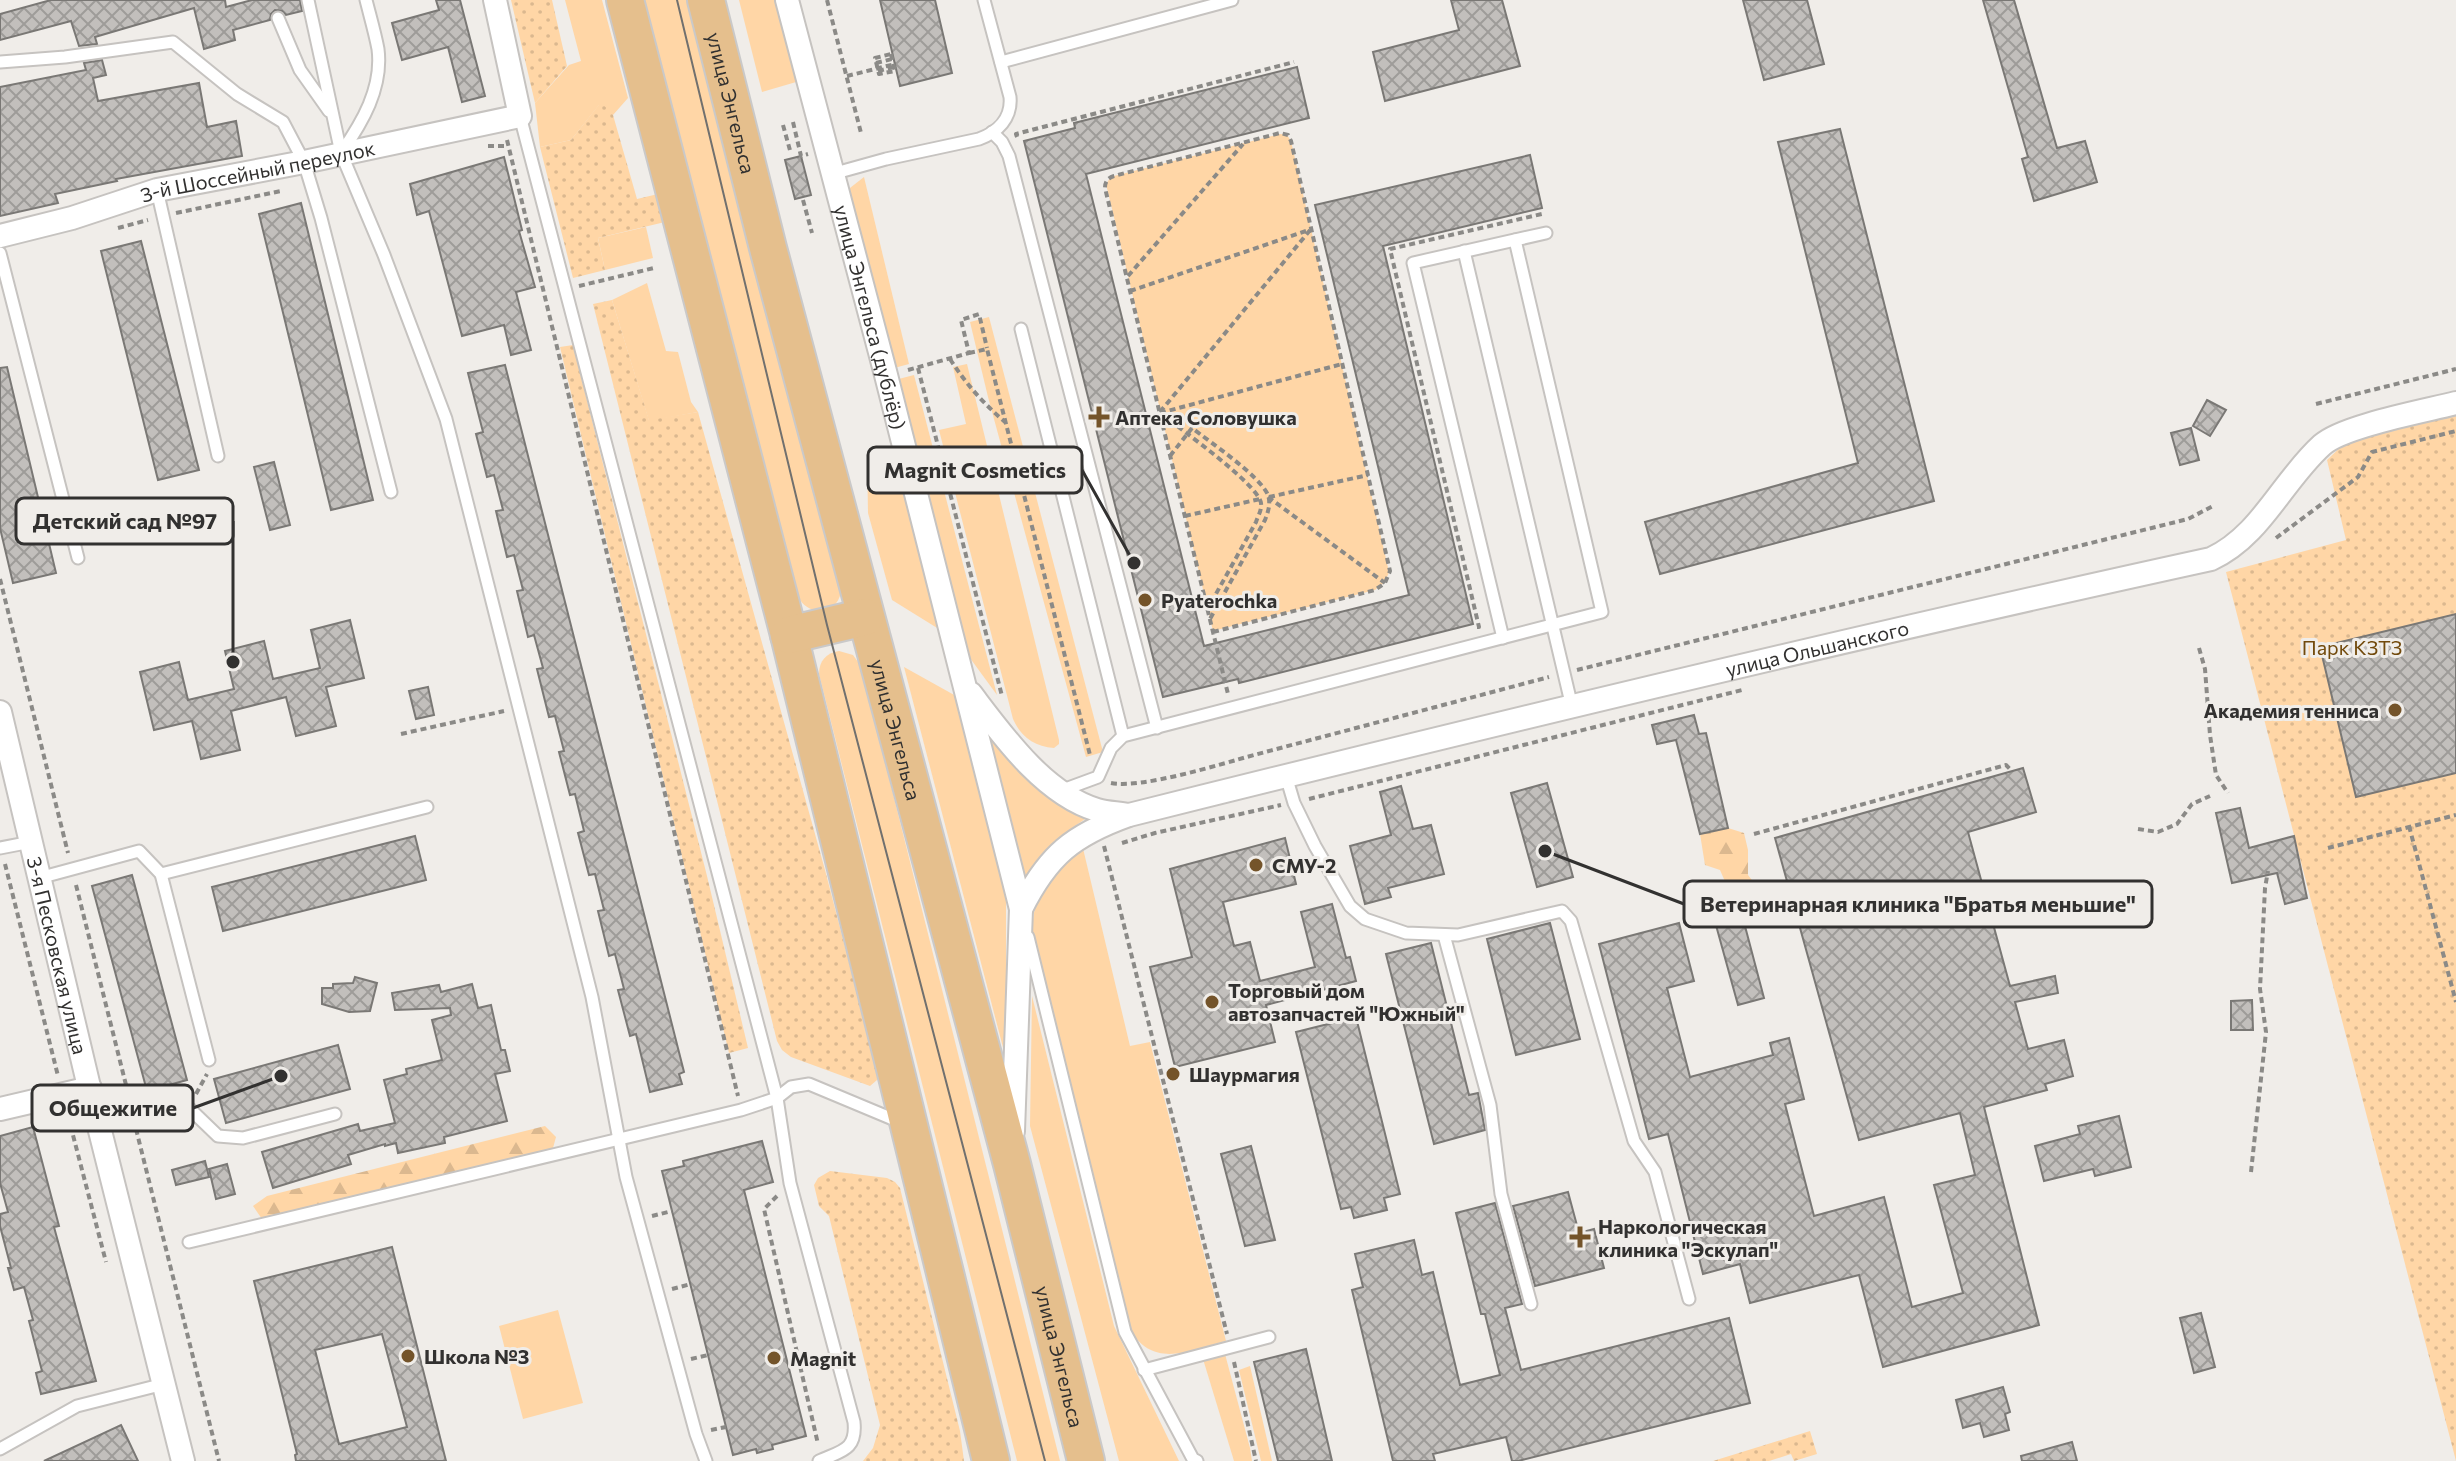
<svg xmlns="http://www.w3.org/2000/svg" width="2456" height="1461" viewBox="0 0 2456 1461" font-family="Commissioner,sans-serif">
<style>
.grass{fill:#ffd6a6}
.forest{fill:url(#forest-firs)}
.park{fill:url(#park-dots)}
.building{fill:url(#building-cross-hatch);stroke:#7a7875;stroke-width:2;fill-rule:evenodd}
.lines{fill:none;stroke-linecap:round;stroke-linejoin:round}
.lane-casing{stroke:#c6c3c0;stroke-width:15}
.street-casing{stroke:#c6c3c0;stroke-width:26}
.primary-casing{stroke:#cac9c9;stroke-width:40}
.path{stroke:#8b8a87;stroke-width:4;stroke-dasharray:6 4;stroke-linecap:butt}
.lane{stroke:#fff;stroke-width:11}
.street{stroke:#fff;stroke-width:22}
.primary{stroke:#e5bf8d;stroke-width:36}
.tram{stroke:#71706e;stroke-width:2}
.poi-dot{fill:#74542a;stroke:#f0ede9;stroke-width:3}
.labels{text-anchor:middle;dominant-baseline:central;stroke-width:6;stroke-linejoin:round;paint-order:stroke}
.street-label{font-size:20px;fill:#323130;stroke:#f0ede9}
.poi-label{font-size:20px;font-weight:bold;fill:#323130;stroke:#f0ede9;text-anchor:start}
.park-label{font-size:20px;fill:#724a0c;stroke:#f0ede9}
.leader{fill:none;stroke:#323130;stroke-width:3}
.callout-dot{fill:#323130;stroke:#f0ede9;stroke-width:3}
.callout{fill:#f0ede9;stroke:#323130;stroke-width:3}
.callout-label{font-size:22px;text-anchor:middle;font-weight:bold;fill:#323130}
</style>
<defs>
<pattern id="forest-firs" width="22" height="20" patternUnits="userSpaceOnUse" patternTransform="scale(2)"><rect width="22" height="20" fill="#ffd6a6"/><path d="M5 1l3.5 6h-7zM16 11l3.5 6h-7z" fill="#dbb88f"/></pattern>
<pattern id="park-dots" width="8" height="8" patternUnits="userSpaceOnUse" patternTransform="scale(2)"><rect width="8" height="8" fill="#ffd6a6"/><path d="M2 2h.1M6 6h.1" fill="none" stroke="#dbb88f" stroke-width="1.8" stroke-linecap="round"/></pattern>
<pattern id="building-cross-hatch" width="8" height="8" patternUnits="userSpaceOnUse" patternTransform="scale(2)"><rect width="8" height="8" fill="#c2bfbc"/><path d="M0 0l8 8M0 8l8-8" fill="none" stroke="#9e9c99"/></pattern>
</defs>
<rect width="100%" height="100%" fill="#f0ede9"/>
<!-- grass -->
<g class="grass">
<path d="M565 0H602L628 98 613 115 599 105 571 140 540 147 535 103 569 65 581 61Z"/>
<path d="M635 0H697L841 592C837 613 813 618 800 600L677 169Z"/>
<path d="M739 0H782L803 80 762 92Z"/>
<path d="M1280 134 1287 135 1291 141 1389 572 1385 582 1375 590 1213 631 1106 184 1110 178 1114 176Z"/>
<path d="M864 177 909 364 887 370 841 195Z"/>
<path d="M646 227 653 258 605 270 598 238Z"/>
<path d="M647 283 666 351 678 352 691 402 698 412 649 421 612 300Z"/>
<path d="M989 317 1103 752 1086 757 988 397 970 322Z"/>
<path d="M967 364 1059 740V744L1054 748C1034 746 1021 737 1013 719L939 430 966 424 953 367Z"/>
<path d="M914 375 997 695 959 643 891 381Z"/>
<path d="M895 445 942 631 892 600 868 513 867 452Z"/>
<path d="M839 651 853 655 861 666 1060 1461H1017L819 674C819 661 826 653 839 651Z"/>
<path d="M904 667 956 696 1006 893V1059Z"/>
<path d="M983 724C1013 758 1043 801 1085 819 1058 837 1040 855 1023 883Z"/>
<path d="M1081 840 1130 1046 1150 1042 1226 1341C1187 1351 1153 1370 1128 1327L1033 950C1028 893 1048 882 1081 840Z"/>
<path d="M1032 996 1114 1326 1179 1461H1119L1030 1126Z"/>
<path d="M558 1310 583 1403 523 1419 499 1326Z"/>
<path d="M1225 1354 1250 1448 1252 1461H1234L1203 1359Z"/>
<path d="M1250 1366 1272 1461H1261L1239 1370Z"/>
</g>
<!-- forest -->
<g class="forest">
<path d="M1728 828 1744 833 1748 850V875L1758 888 1761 915 1756 918 1741 911 1714 918 1710 894 1727 886 1720 870 1705 865 1700 834Z"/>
<path d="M545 1126 556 1137 553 1148 262 1219 253 1206 267 1196Z"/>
</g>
<!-- park -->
<g class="park">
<path d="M511 0H552L567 66 535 103Z"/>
<path d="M601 102 613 115 637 199 658 194 665 222 598 238 605 270 573 278 540 147 571 140Z"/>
<path d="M612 300 649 420 698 412 825 870 878 1074 877 1080 870 1086 791 1057 782 1050 777 1041 593 304Z"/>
<path d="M573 345 707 876 748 1048 729 1053 560 347Z"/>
<path d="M2456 412V1461L2226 572 2346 540 2327 460 2349 439Z"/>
<path d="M830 1171 887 1178 895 1182 900 1188 960 1431 964 1461H863L873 1448 880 1425 829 1216 819 1206 814 1185 818 1178Z"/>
<path d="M1810 1431 1817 1454 1794 1461 1791 1454 1769 1461H1713Z"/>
</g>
<!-- building -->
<g class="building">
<path d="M51 0H225L226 7 252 0H300L302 11 286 15 282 11 275 10 271 14 270 20 233 30 235 40 204 49 194 8 95 37 97 44 79 46 71 21 0 40V14Z"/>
<path d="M436 0H460L485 96 462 102 448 47 402 60 392 23 439 10Z"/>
<path d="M880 0H935L952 73 900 86Z"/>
<path d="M1451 0H1502L1520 66 1385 101 1373 52 1459 30Z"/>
<path d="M1743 0H1807L1824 64 1764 80Z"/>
<path d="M1983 0H2014L2057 148 2085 141 2097 182 2034 201 2022 159 2028 157Z"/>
<path d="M102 60 106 75 93 78 98 101 199 83 207 127 236 121 242 156 116 179 117 181 55 194 58 203 0 216V87L86 70 84 63Z"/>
<path d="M1297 67 1309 118 1086 174 1204 646 1409 595 1315 205 1530 155 1542 208 1383 246 1473 624 1239 683 1238 679 1163 697 1024 141 1075 128 1074 123Z"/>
<path d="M1840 129 1934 501 1660 574 1645 522 1858 463 1778 142Z"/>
<path d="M801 156 811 195 795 199 785 160Z"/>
<path d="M504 157 522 230 519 231 535 287 516 292 531 350 511 355 504 325 462 336 429 211 417 215 410 184Z"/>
<path d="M301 203 373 500 331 510 259 214Z"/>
<path d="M141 241 199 470 158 480 101 251Z"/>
<path d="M505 365 684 1072 679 1074 682 1084 650 1092 636 1034 630 1036 618 990 624 989 615 954 609 956 598 911 604 910 595 874 589 875 578 833 584 831 575 794 570 795 559 752 564 751 555 716 549 717 537 669 543 668 534 635 528 637 517 591 523 590 514 555 507 557 496 511 503 510 494 475 487 477 476 434 483 432 468 373Z"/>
<path d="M7 367 56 573 13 583 0 528V368Z"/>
<path d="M2207 400 2226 410 2210 436 2193 426Z"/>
<path d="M2191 428 2199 460 2180 465 2171 433Z"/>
<path d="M274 462 290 525 270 530 254 467Z"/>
<path d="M2456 614V773L2356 797 2320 647Z"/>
<path d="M350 620 364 678 326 687 336 726 296 736 286 697 231 711 240 750 201 759 192 721 154 730 140 672 179 662 188 700 234 689 225 651 264 641 273 679 320 668 311 630Z"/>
<path d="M428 687 434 715 416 719 409 691Z"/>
<path d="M1694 715 1699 734 1706 733 1728 828 1700 834 1676 740 1657 744 1652 725Z"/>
<path d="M2023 768 2036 812 1968 832 2010 986 2055 976 2058 993 2015 1002 2028 1049 2064 1040 2073 1076 2045 1084 2047 1090 1984 1107 2039 1325 1883 1367 1859 1275 1750 1303 1740 1264 1703 1274 1668 1134 1649 1139 1599 944 1679 923 1694 981 1667 988 1690 1077 1773 1055 1770 1043 1789 1038 1804 1099 1785 1104 1814 1216 1884 1197 1912 1307 1963 1293 1934 1185 1975 1175 1960 1113 1859 1140 1775 838Z"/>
<path d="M1547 783 1573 877 1537 887 1511 793Z"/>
<path d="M1401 786 1413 829 1431 825 1444 874 1388 888 1391 897 1365 904 1350 846 1391 835 1380 792Z"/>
<path d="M2240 808 2249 848 2294 836 2307 898 2285 904 2277 873 2232 883 2216 813Z"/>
<path d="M415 836 426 880 223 931 212 887Z"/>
<path d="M1285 838 1296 884 1223 902 1234 946 1250 942 1260 981 1315 967 1301 912 1332 904 1346 958 1350 957 1356 981 1266 1005 1275 1042 1175 1067 1150 967 1192 957 1170 869Z"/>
<path d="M132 875 187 1080 147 1091 92 886Z"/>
<path d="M1741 911 1764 998 1738 1005 1714 918Z"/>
<path d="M1550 923 1580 1039 1516 1055 1487 939Z"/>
<path d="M1431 943 1469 1095 1478 1093 1485 1130 1434 1144 1386 954Z"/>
<path d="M355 977 377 983 370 1011 349 1012 322 1004V988H333V984L353 983Z"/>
<path d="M472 984 478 1008 491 1005 501 1050H505L510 1071 495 1074 507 1121 444 1137 445 1143 398 1153 396 1143 385 1146V1144L348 1155 351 1164 273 1188 262 1152 358 1124 360 1131 395 1123 384 1080 407 1074 406 1069 442 1060 432 1020 451 1015 450 1008 395 1010 392 993 439 985 441 992Z"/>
<path d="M2252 1000 2253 1030H2231V1001Z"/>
<path d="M1356 1017 1400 1194 1384 1198 1387 1210 1354 1218 1351 1207 1341 1209 1296 1032Z"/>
<path d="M338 1045 350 1089 226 1123 214 1079Z"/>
<path d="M2119 1116 2131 1167 2095 1176 2093 1169 2044 1181 2035 1146 2080 1134 2078 1126Z"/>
<path d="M33 1127 59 1226 54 1227 96 1381 41 1394 36 1373 42 1371 29 1321 33 1320 24 1287 14 1290 8 1268H11L0 1226V1214L8 1212 0 1183V1136Z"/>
<path d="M762 1141 773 1182 744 1190 806 1436 772 1445 773 1449 757 1453 756 1449 733 1455 662 1171 684 1166 683 1161Z"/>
<path d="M1251 1146 1275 1240 1245 1246 1221 1154Z"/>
<path d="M205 1161 209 1177 176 1185 172 1170Z"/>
<path d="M227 1164 235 1194 216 1199 209 1169Z"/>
<path d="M1568 1192 1579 1233 1594 1229 1604 1268 1535 1286 1513 1206Z"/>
<path d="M1495 1203 1522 1304 1505 1308 1521 1370 1729 1318 1750 1403 1518 1461H1512L1506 1437 1433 1454 1435 1461H1393L1352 1290 1363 1287 1355 1254 1414 1240 1422 1275 1433 1272 1460 1385 1500 1375 1485 1314H1481L1456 1213Z"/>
<path d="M392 1247 446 1461H296L295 1455 297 1454 254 1281ZM382 1334 407 1427 339 1444 315 1350Z"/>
<path d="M2201 1313 2215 1367 2194 1373 2180 1318Z"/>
<path d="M1306 1349 1332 1461H1278L1254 1362Z"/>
<path d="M2003 1387 2010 1412 2005 1414 2009 1430 1984 1437 1980 1423 1963 1428 1956 1400Z"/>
<path d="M121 1425 138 1461H44Z"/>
<path d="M2072 1442 2077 1461H2022L2021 1456Z"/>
</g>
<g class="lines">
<defs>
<g id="lane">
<path d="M308 0 341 153"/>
<path d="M366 0C370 16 375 33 378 49 383 88 362 123 341 153L384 255 446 419 592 997 626 1177 696 1434 706 1461"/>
<path d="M278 18 300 70 329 111"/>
<path d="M0 62 65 57 173 42 237 94 283 122 304 162 321 218 391 492"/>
<path d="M1001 62 1232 0"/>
<path d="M520 116 777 1098 790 1183 854 1422C857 1451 840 1451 819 1461"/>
<path d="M992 132 1002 142 1009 156 1157 728"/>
<path d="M832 174 886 159 979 139C998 132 1012 118 1010 97L984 0"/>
<path d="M157 190 218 456"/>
<path d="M1464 251 1572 707"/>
<path d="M0 253 78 558"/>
<path d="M1021 329 1123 736"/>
<path d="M1503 638 1413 263 1546 233"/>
<path d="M1286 776 1294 803 1315 846 1350 906 1365 919 1406 933 1458 935 1562 911 1571 921 1634 1141 1655 1172 1689 1299"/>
<path d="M1060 791 1098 777 1111 748 1123 736 1602 612 1515 240"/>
<path d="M0 848 31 842"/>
<path d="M161 874 209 1060"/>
<path d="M39 878 139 851 161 874 427 807"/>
<path d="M1444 935 1490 1105 1501 1194 1531 1304"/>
<path d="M1028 937 1125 1332 1193 1459 1197 1461"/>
<path d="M98 1123 173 1107 190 1109 218 1136 243 1138 335 1114"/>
<path d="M189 1242 741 1110 777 1098 791 1087 809 1084 900 1122"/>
<path d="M1144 1370 1269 1337"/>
<path d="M0 1449 77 1406 164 1384"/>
</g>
<g id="street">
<path id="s1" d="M787 0 886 375 1021 909 1013 1131"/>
<path id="s2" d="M0 236 72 218 157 190 304 162 520 116 495 0"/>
<path d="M971 694C1003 736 1044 794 1097 810 1107 813 1118 813 1128 815"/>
<path id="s3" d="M0 712 90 1091 183 1461"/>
<path id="s4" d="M1021 909C1048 855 1073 835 1129 815 1489 725 1849 638 2211 559 2261 536 2282 481 2322 445 2343 426 2425 411 2456 403"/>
<path d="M0 1109 90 1088"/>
</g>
<g id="primary">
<path d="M625 0 789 635 991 1461"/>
<path id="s5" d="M706 0 768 248 1012 1164 1086 1461"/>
<path d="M789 635 865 617"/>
</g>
</defs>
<!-- lane casing -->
<use href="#lane" class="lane-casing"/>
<!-- street casing -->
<use href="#street" class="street-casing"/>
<!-- primary casing -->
<use href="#primary" class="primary-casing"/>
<!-- path -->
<g class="path">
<path d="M827 0 861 133"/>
<path d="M891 54 895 71 879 74 875 58Z"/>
<path d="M876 63 892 59"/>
<path d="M878 71 894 67"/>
<path d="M847 76 895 64"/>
<path d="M793 122 801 156 808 154"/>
<path d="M783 125 791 154"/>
<path d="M1017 137 1016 134 1294 62"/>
<path d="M507 140 738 1096"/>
<path d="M488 146H508"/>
<path d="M803 200 812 233"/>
<path d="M176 213 281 191"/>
<path d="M118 228 148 220"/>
<path d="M1128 276 1243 144"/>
<path d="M579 286 654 268"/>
<path d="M1130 291 1309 230"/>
<path d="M969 353 987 349 1090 755"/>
<path d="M950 359C966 384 983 403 1005 422"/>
<path d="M918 368 1002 696"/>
<path d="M908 370 969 353 961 320 979 314 987 348"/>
<path d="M2316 404 2456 369"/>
<path d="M1160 412 1311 229"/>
<path d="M1160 413 1342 364"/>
<path d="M1162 414C1180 429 1258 484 1261 503 1262 510 1258 516 1256 522L1212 601 1215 609"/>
<path d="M1170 456 1192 428C1210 442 1260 476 1268 495 1271 504 1268 512 1265 520L1210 619"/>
<path d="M1268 497 1385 583"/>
<path d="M1269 497 1368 475"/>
<path d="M1185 516 1260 499"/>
<path d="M2276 538 2358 477 2372 452 2456 431"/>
<path d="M0 579 68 853"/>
<path d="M1477 627H1479L1390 249 1542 214"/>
<path d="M1213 632 1375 590 1385 583 1390 571 1291 141 1288 135 1280 133 1114 176C1108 178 1105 181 1105 188L1213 632 1228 694"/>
<path d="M2199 648 2205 669 2210 735 2216 775 2228 793"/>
<path d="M1577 670 2188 519 2213 506"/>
<path d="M401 734 504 711"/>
<path d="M1111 783C1142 789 1221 764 1254 755 1352 729 1451 703 1549 677"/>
<path d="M1309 799 1742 690"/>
<path d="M2409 826 2456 1002"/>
<path d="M2138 829 2158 832 2177 824 2192 804 2210 796"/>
<path d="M1754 834 2006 765 2012 771"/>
<path d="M1122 843 1155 833 1281 805"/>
<path d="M1104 846 1227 1334"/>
<path d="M2328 848 2456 815"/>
<path d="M5 864 58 1076"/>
<path d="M76 885 130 1101"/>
<path d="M196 1094 207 1074"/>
<path d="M68 1116 106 1262"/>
<path d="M136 1129 219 1461"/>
<path d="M2251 1172 2266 1032 2260 989 2265 888 2268 871"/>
<path d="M777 1196 764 1209 818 1444"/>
<path d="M652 1216 672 1211"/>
<path d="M672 1289 691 1284"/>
<path d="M691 1359 708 1355"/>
<path d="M1234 1362 1256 1461"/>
<path d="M711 1430 726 1427"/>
</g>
<!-- lane -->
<use href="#lane" class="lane"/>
<!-- street -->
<use href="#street" class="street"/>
<!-- primary -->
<use href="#primary" class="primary"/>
<!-- tram -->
<path class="tram" d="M677 0 827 625 1045 1461"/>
</g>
<!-- markers -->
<g class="poi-dot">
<path d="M1095 405h8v8h8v8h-8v8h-8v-8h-8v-8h8z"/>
<circle cx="1145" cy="600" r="8"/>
<circle cx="2395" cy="710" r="8"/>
<circle cx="1256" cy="865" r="8"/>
<circle cx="1212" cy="1002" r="8"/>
<circle cx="1173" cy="1074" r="8"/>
<path d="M1576 1225h8v8h8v8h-8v8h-8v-8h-8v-8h8z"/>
<circle cx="408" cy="1356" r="8"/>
<circle cx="774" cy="1358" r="8"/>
</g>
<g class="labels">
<!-- street labels -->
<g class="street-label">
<text stroke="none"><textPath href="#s5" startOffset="106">улица Энгельса</textPath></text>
<text stroke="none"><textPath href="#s2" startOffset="266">3-й Шоссейный переулок</textPath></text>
<text stroke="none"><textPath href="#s1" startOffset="328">улица Энгельса (дублёр)</textPath></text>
<text stroke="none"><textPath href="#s4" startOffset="856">улица Ольшанского</textPath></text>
<text stroke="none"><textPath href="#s5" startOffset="754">улица Энгельса</textPath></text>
<text stroke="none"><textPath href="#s3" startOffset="250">3-я Песковская улица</textPath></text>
<text stroke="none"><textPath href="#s5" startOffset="1402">улица Энгельса</textPath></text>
</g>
<!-- poi labels -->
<g class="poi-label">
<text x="1115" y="417">Аптека Соловушка</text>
<text x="1161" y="600">Pyaterochka</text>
<text x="2379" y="710" text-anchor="end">Академия тенниса</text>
<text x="1272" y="865">СМУ-2</text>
<text x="1228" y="990">Торговый дом<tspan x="1228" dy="23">автозапчастей "Южный"</tspan></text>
<text x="1189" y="1074">Шаурмагия</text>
<text x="1598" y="1226">Наркологическая<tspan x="1598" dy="23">клиника "Эскулап"</tspan></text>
<text x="424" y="1356">Школа №3</text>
<text x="790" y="1358">Magnit</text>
</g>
<!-- park labels -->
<g class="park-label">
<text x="2352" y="647">Парк КЗТЗ</text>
</g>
</g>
<!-- callouts -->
<path class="leader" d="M1134 563L1082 470M233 662L233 521M1545 851L1684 904M281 1076L193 1108"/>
<g class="callout-dot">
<circle cx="1134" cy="563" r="8"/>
<circle cx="233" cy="662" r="8"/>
<circle cx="1545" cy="851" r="8"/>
<circle cx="281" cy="1076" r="8"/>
</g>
<g class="callout">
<rect x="868" y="447" width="214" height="46" rx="8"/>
<rect x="16" y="498" width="217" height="46" rx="8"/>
<rect x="1684" y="881" width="468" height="46" rx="8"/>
<rect x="32" y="1085" width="161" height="46" rx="8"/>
</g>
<g class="callout-label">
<text x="975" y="478">Magnit Cosmetics</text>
<text x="125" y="529">Детский сад №97</text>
<text x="1918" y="912">Ветеринарная клиника "Братья меньшие"</text>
<text x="113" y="1116">Общежитие</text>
</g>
</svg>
